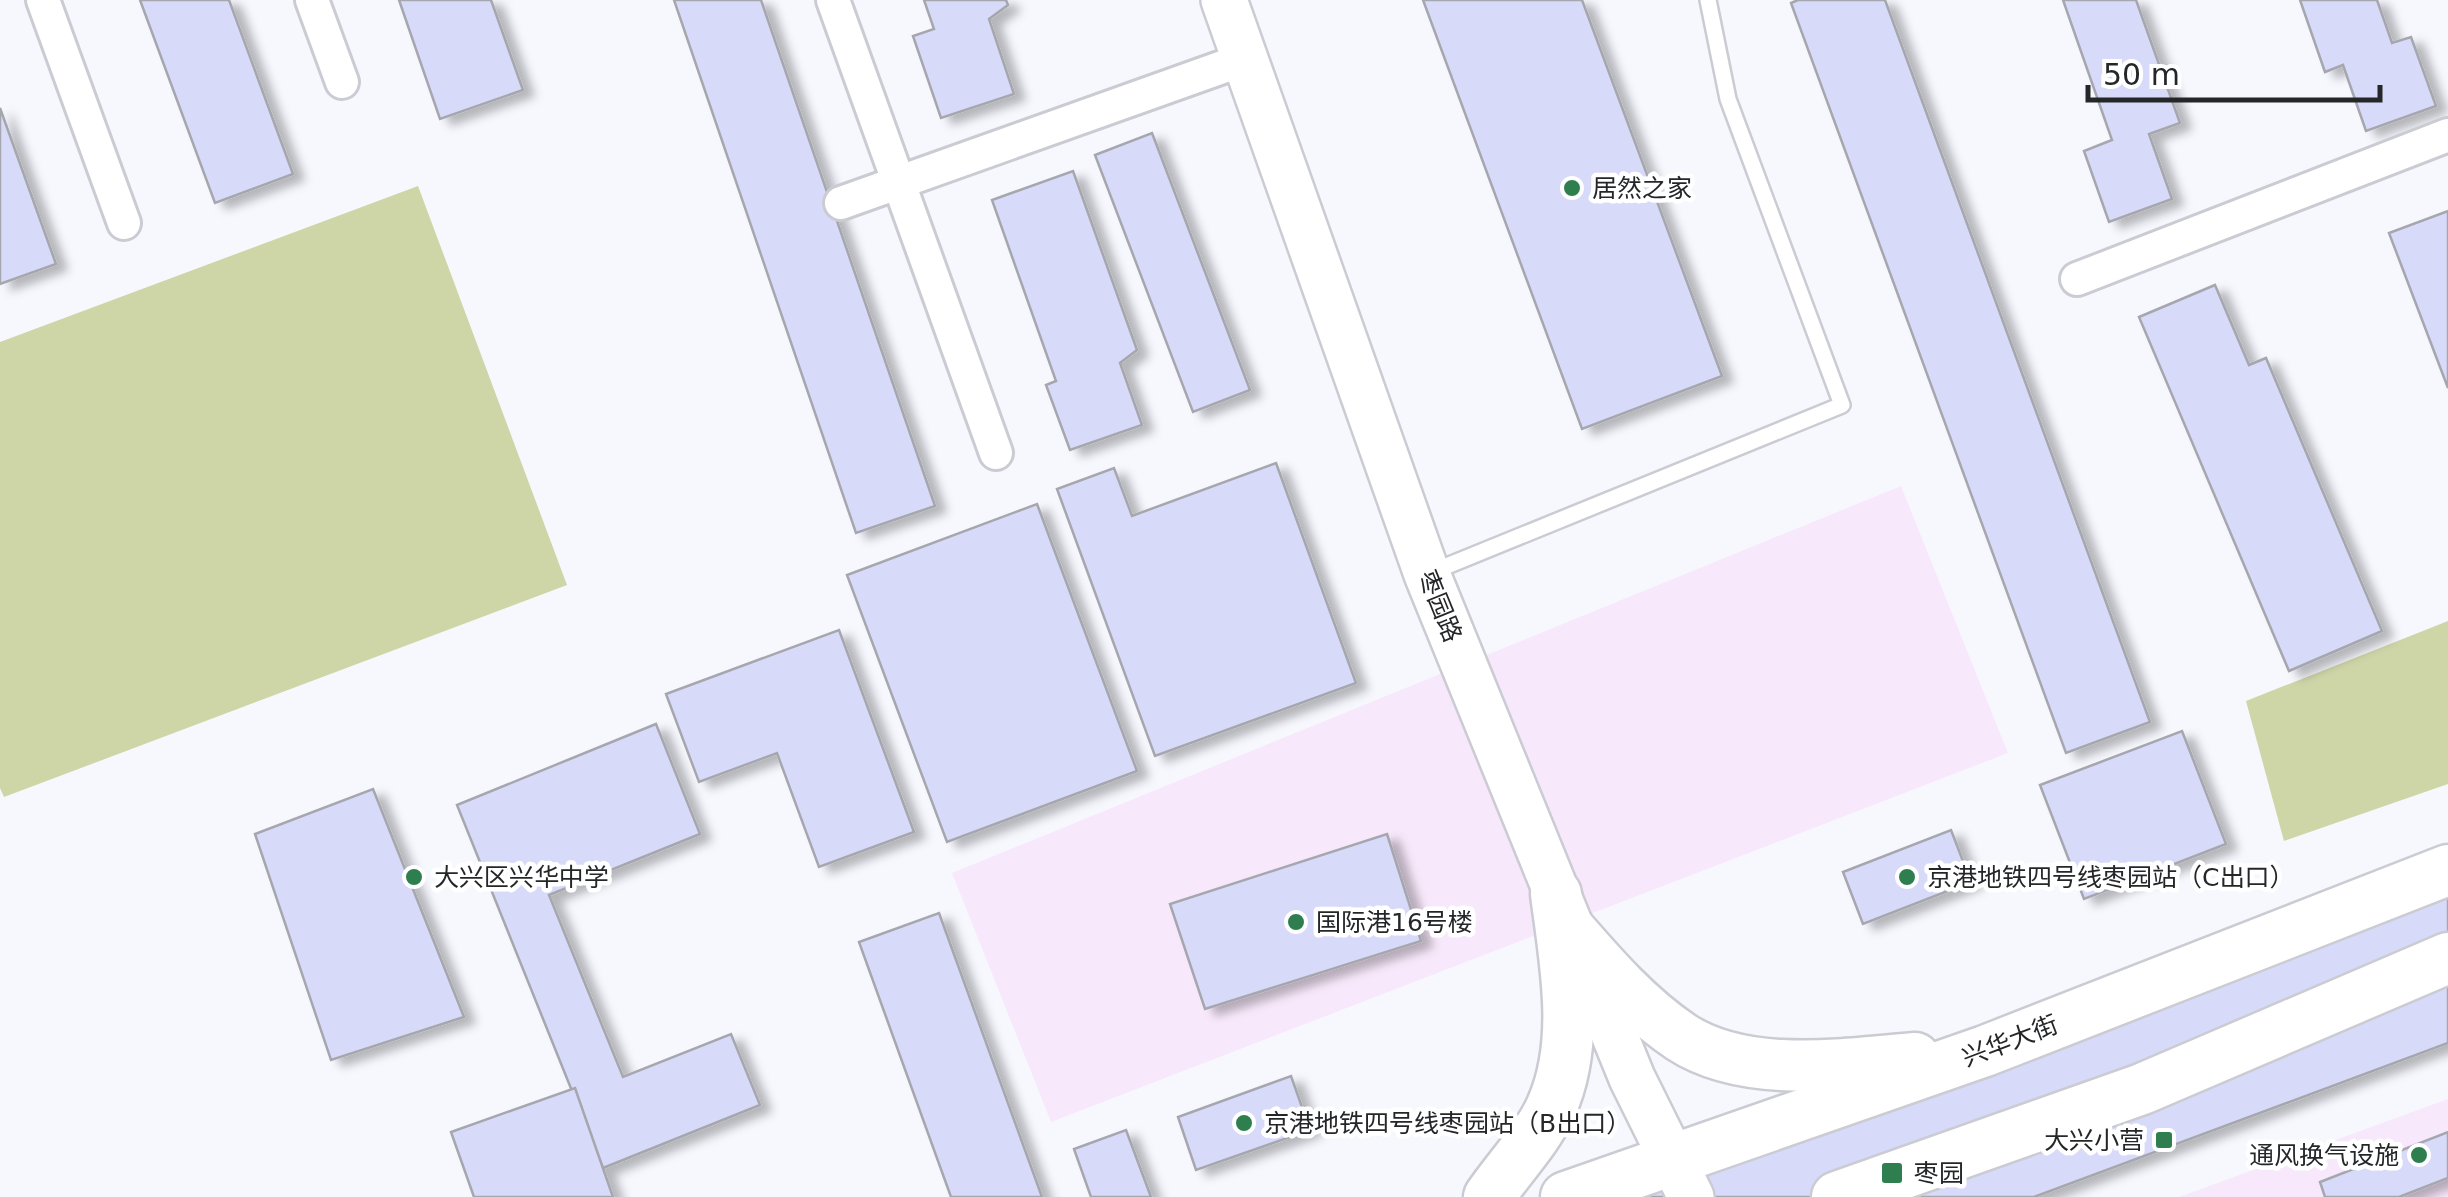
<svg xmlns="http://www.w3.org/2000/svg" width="2448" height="1197" viewBox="0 0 2448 1197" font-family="'DejaVu Sans','Noto Sans SC',sans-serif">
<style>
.commercial{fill:#f8e8fb}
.green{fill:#ced5a7}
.building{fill:#d8daf9;stroke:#a6a7ae;stroke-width:2.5;filter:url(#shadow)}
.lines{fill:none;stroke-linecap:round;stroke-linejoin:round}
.lane-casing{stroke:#cbccd3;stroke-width:20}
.street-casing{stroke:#cbccd3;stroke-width:38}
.secondary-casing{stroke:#cbccd3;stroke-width:50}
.primary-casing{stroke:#cbccd3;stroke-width:55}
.lane{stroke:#fff;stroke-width:15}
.street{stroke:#fff;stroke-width:32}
.secondary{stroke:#fff;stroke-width:45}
.primary{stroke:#fff;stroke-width:50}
.poi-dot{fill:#2e7e4f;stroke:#fff;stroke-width:4}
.labels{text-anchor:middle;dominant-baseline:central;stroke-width:9;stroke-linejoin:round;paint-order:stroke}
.poi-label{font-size:25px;fill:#252628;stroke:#fff;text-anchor:start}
.street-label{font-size:25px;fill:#252628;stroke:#fff}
</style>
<defs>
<filter id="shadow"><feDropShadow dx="11" dy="6" stdDeviation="5" flood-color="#0004"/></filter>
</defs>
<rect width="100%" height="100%" fill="#f7f8fe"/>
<!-- commercial -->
<g class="commercial">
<path d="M1901 486 2008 753 1051 1122 952 873Z"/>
<path d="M2448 1099V1197H2179Z"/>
</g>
<!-- green -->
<g class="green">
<path d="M418 186 567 585 4 797 0 788V342Z"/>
<path d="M2448 621V784L2284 841 2246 701Z"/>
</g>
<!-- building -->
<g class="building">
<path d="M140 0H229L293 174 215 203Z"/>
<path d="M399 0H491L523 90 440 119Z"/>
<path d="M674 0H761L935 506 856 533Z"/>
<path d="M924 0H1006L1008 5 989 19 1014 94 941 118 913 36 934 29Z"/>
<path d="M1423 0H1582L1722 376 1582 429Z"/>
<path d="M1798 0H1885L2150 722 2066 753 1791 3Z"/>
<path d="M2063 0H2136L2180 123 2149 134 2172 199 2109 222 2084 151 2112 140Z"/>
<path d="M2300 0H2377L2392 43 2411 37 2436 106 2366 131 2343 65 2325 72Z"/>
<path d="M0 108 56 264 0 284Z"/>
<path d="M1152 133 1250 390 1193 412 1095 155Z"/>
<path d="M1073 171 1137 350 1120 363 1142 425 1070 450 1046 385 1056 381 992 200Z"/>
<path d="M2448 211V388L2389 233Z"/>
<path d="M2215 285 2249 365 2266 358 2382 631 2289 671 2139 317Z"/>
<path d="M1276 463 1356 683 1155 756 1057 489 1114 468 1132 516Z"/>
<path d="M1037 504 1137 771 947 842 847 575Z"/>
<path d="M839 630 914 832 819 867 777 753 699 782 666 694Z"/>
<path d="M656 724 700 834 549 895 623 1077 731 1034 760 1105 603 1168 457 805Z"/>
<path d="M2182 731 2226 844 2084 899 2040 785Z"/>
<path d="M373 789 464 1017 331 1060 255 834Z"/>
<path d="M1951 830 1971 882 1863 924 1843 872Z"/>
<path d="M1387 834 1421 941 1205 1009 1170 904Z"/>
<path d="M2448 892V1043L2034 1197H1626Z"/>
<path d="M939 913 1042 1197H951L859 942Z"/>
<path d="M1291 1076 1310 1130 1196 1170 1178 1117Z"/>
<path d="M575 1088 613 1197H474L451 1132Z"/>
<path d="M1126 1130 1151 1197H1091L1074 1149Z"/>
<path d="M2448 1132V1178L2399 1197H2325L2320 1182Z"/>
</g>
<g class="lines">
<defs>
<path id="lane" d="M1432 572 1842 405 1728 99 1708 0"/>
<g id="street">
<path d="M43 0 124 223"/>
<path d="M312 0 342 82"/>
<path d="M833 0 996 453"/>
<path d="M841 203 1245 59"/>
<path d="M2077 279 2448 135"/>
</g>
<path id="secondary" d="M1224 0 1427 574 1632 1078 1691 1197"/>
<g id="primary">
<path d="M1570 930C1604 969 1638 1008 1681 1037 1745 1079 1843 1064 1915 1058"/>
<path d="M1489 1197C1508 1169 1537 1139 1551 1108 1581 1043 1565 962 1556 894"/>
<path d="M1566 1197 1985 1051 2448 870"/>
<path d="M1837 1197 2142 1089 2448 958"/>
</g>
</defs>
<!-- lane casing -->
<use href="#lane" class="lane-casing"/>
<!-- street casing -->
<use href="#street" class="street-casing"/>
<!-- secondary casing -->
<use href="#secondary" class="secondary-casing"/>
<!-- primary casing -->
<use href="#primary" class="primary-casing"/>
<!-- lane -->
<use href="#lane" class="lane"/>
<!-- street -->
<use href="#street" class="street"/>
<!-- secondary -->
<use href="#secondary" class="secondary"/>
<!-- primary -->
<use href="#primary" class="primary"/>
</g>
<!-- markers -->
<g class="poi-dot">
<circle cx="1572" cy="188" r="10"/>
<circle cx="414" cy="877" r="10"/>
<circle cx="1907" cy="877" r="10"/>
<circle cx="1296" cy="922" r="10"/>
<circle cx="1244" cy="1123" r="10"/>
<rect x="2154" y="1130" width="20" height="20" rx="5"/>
<circle cx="2419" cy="1155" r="10"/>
<rect x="1880" y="1161" width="24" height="24" rx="5"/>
</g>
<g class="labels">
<!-- poi labels -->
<g class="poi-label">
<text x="1592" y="188">居然之家</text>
<text x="434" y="877">大兴区兴华中学</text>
<text x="1927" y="877">京港地铁四号线枣园站（C出口）</text>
<text x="1316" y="922">国际港16号楼</text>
<text x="1264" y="1123">京港地铁四号线枣园站（B出口）</text>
<text x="2144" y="1140" text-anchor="end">大兴小营</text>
<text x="2399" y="1155" text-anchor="end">通风换气设施</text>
<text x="1914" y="1173">枣园</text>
</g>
<!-- street labels -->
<g class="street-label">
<text transform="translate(1440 606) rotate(68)">枣园路</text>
<text transform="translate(2010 1041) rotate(-21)">兴华大街</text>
</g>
</g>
<!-- scale -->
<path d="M2088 85v15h292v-15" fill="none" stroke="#252628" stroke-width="5"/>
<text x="2103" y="85" font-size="30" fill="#252628" stroke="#ffffff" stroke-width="8" paint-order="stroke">50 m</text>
</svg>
